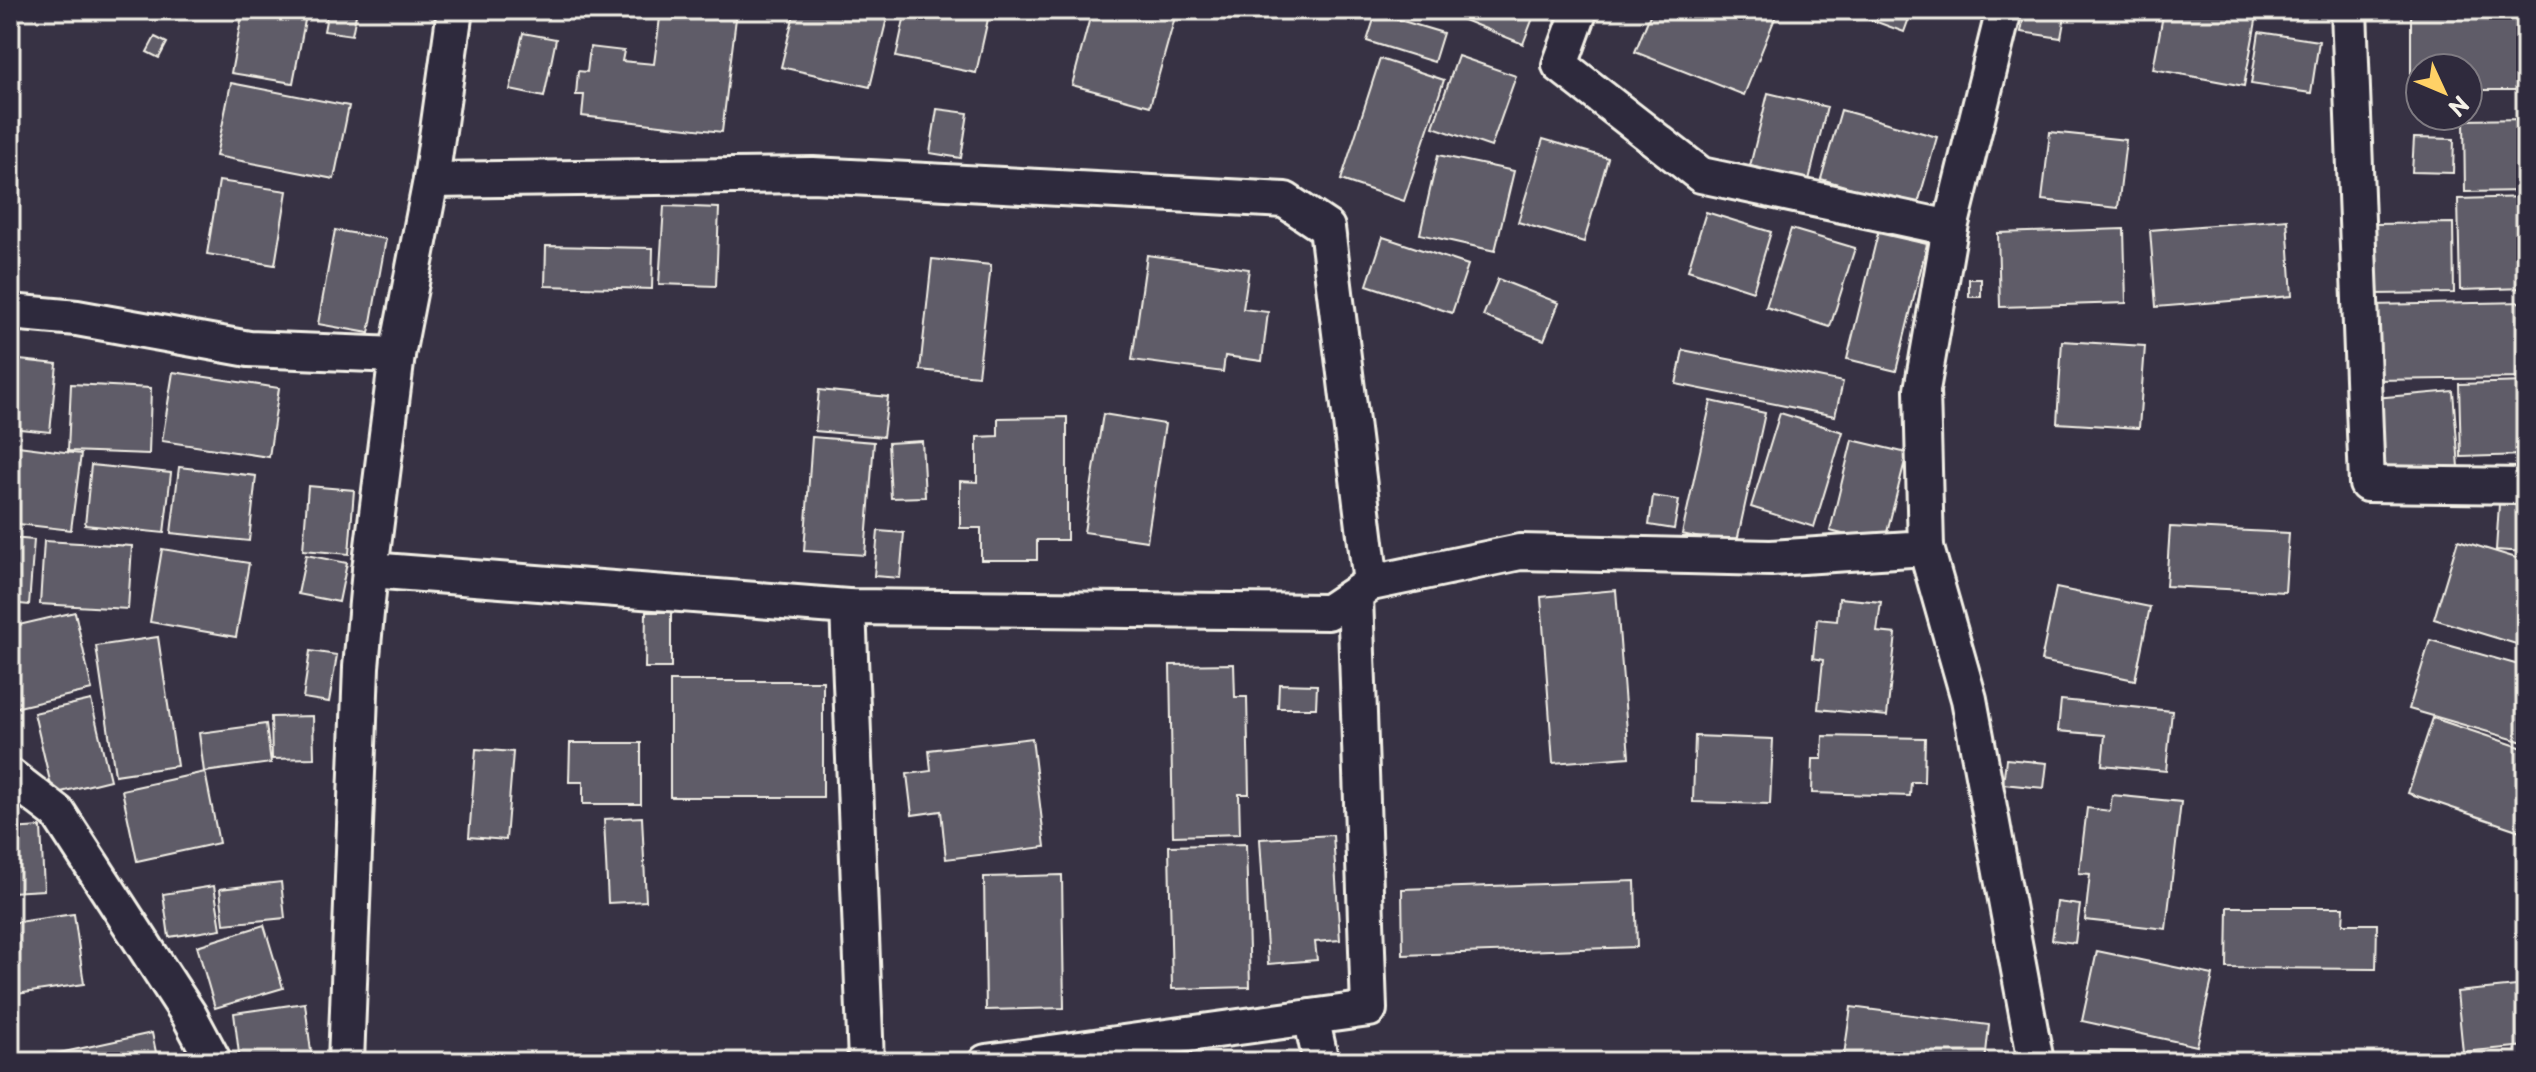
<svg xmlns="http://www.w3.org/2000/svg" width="2536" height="1072" viewBox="0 0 2536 1072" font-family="'Playpen Sans',sans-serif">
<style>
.building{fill:#5f5c67;stroke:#f4f1e8;stroke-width:2}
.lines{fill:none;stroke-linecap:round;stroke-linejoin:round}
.street-casing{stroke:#f4f1e8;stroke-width:40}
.street{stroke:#2f2a3d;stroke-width:34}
</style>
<rect width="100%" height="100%" fill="#373244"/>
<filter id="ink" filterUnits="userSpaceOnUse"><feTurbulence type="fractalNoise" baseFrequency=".0125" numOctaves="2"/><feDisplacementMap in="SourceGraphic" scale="16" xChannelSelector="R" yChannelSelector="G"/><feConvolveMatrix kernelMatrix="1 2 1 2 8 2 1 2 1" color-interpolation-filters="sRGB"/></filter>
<g filter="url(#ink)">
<!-- building -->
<g class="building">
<path d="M243 10H307L293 83 231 73Z"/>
<path d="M328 10H357L352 35 324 31Z"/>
<path d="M661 10H737L722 132 582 116 584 95H576L578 71 587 72 590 47 624 51 622 61 654 64Z"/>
<path d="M795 10H889L870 87 781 67Z"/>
<path d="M906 10H990L976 73 896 57Z"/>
<path d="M1092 10H1177L1150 106 1072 85Z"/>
<path d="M1439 10H1536L1523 44Z"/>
<path d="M1652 10H1771L1777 13 1744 95 1635 52Z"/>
<path d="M1844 10H1912L1904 32Z"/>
<path d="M2025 10H2066L2061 38 2021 32Z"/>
<path d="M2164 10H2258L2244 86 2153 69Z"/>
<path d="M2411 10H2526V90H2468V68H2420V90H2411Z"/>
<path d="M1376 13 1443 33 1434 62 1367 41Z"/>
<path d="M2259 32 2319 41 2311 93 2251 84Z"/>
<path d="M523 33 556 39 544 97 510 90Z"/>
<path d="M155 37 167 43 159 58 147 52Z"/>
<path d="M1458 56 1516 76 1491 147 1433 127Z"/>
<path d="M1380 59 1444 80 1404 201 1341 180Z"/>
<path d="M231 83 349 106 334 179 216 156Z"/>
<path d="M1768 93 1827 107 1809 180 1750 166Z"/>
<path d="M937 109 968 113 961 158 930 153Z"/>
<path d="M1841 110 1937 137 1917 207 1821 179Z"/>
<path d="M2526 119V191L2465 192 2464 120Z"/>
<path d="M2050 132 2126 140 2118 208 2042 200Z"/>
<path d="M2414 138 2454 139 2453 173 2412 172Z"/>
<path d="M1543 139 1608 158 1584 242 1518 222Z"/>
<path d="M1438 155 1514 171 1495 251 1420 234Z"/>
<path d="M219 181 287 191 275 265 207 254Z"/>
<path d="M2526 197V288L2460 290 2458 199Z"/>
<path d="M664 206 719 208 716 286 659 284Z"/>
<path d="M1706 212 1771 232 1753 291 1688 270Z"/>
<path d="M2287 219 2292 296 2156 307 2150 230Z"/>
<path d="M2453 223 2454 293 2374 294V224Z"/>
<path d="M1791 229 1855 248 1830 327 1766 307Z"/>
<path d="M2124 229 2126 303 2000 307 1998 233Z"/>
<path d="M335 230 386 239 369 333 318 324Z"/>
<path d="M1878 233 1927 244 1896 371 1847 359Z"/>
<path d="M1383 237 1468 265 1452 313 1367 285Z"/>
<path d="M546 246 653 248 652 289 545 286Z"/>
<path d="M1147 255 1249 269 1243 309 1268 312 1262 361 1225 356 1223 372 1132 360Z"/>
<path d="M932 259 991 265 978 376 920 370Z"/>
<path d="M1498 279 1559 303 1544 340 1483 316Z"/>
<rect x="1969" y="279" width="12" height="18"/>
<path d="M2526 302V378L2372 380 2371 305Z"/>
<path d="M2062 341 2145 346 2139 428 2057 423Z"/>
<path d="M1683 350 1843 382 1835 416 1676 384Z"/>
<path d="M10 359 57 364 50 432 10 428Z"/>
<path d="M173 372 279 388 269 457 162 441Z"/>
<path d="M2526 382V455L2461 457 2459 384Z"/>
<path d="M71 384 151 388 149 454 68 451Z"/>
<path d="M819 390 888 397 883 437 815 431Z"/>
<path d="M2453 391 2459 467 2381 474 2375 398Z"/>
<path d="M1711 401 1765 413 1736 546 1682 534Z"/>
<path d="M1780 413 1843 432 1814 527 1751 507Z"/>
<path d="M1103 414 1165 424 1147 541 1084 532Z"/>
<path d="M1067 417V540H1037V560H981V528H960V481L977 482V437L998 436V418Z"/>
<path d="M812 437 874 442 865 555 804 551Z"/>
<path d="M1852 440 1907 453 1884 544 1830 531Z"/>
<path d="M922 441 925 497 891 498 888 443Z"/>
<path d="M10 445 81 454 71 530 10 523Z"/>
<path d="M91 465 171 473 164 533 85 525Z"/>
<path d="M179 467 256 476 249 541 171 533Z"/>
<path d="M308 486 354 490 349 554 303 550Z"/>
<path d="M1653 496 1679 500 1674 529 1649 525Z"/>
<path d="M2499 504 2526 506V552L2496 550Z"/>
<path d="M2170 527 2289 533 2285 592 2166 586Z"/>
<path d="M878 531 904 533 900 578 874 576Z"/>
<path d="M10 538 34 540 29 605 10 603Z"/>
<path d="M2458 540 2526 561V647L2434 619Z"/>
<path d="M44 541 132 546 128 609 40 604Z"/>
<path d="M162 549 249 563 236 637 150 622Z"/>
<path d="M306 555 347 563 339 602 298 594Z"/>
<path d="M2056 588 2150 607 2135 680 2041 661Z"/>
<path d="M1616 590 1629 757 1553 763 1541 597Z"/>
<path d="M1839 598 1881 602 1877 632 1896 634 1887 716 1818 709 1823 660 1813 658 1817 619 1837 621Z"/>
<path d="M75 612 92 690 10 709V627Z"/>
<path d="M646 612H671V668H645Z"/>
<path d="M158 637 177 766 115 775 96 646Z"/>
<path d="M2430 640 2526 667V743L2409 709Z"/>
<path d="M310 651 337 655 329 702 303 698Z"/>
<path d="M1234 664 1235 697H1247L1249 794H1239L1240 834 1173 836 1170 665Z"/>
<rect x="670" y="681" width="153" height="116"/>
<path d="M1279 684 1317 685 1316 708H1278Z"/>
<path d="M91 700 110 780 53 794 34 713Z"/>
<path d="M2061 700 2172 711 2166 771 2102 765 2105 735 2058 731Z"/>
<path d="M313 716 314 758 272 759 271 717Z"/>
<path d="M2433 718 2526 749V833L2408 793Z"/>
<path d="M266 724 271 763 204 772 199 733Z"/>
<path d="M1695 736 1773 739 1770 804 1693 802Z"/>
<path d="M1823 736 1925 738 1924 782H1911L1910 796 1812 793 1813 759H1822Z"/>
<path d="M1032 738 1045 847 946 859 941 811 912 815 907 774 931 771 929 750Z"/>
<path d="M570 743H641V804H583V782H569Z"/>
<path d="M476 749 513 752 506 840 469 837Z"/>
<path d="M2006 759 2047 763 2044 788 2003 784Z"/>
<path d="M205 772 219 843 137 861 122 790Z"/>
<path d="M2112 795 2181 802 2166 929 2085 920 2090 874 2079 873 2087 808 2110 811Z"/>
<path d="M642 817 646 901 608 903 604 819Z"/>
<path d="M41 827 44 890 10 892V829Z"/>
<path d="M1333 835 1340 940 1315 942 1317 960 1268 964 1260 839Z"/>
<path d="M1246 844 1250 987 1172 989 1169 846Z"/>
<path d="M1062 875 1064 1008 986 1010 984 877Z"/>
<path d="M1635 881 1637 947 1403 955 1402 889Z"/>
<path d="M281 882 285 918 224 924 220 889Z"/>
<path d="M214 886 221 929 169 937 163 894Z"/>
<path d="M2057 902 2080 905 2075 943 2052 940Z"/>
<path d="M2228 907H2344L2343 924H2377L2376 969 2227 968Z"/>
<path d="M74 914 84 984 10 995V923Z"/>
<path d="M264 925 283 988 215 1008 197 946Z"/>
<path d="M2097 951 2213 975 2197 1046 2082 1021Z"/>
<path d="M2526 985V1046L2463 1052 2457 992Z"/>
<path d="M305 1003 312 1060 240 1062 234 1013Z"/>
<path d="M1851 1007 1989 1025 1985 1062H1843Z"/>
<path d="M152 1033 158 1062H27V1060Z"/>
<path d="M2088 1051 2137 1052V1062H2088Z"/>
</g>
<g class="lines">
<defs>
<g id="street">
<path d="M1580 10 1560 65 1701 175 1950 228"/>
<path d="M2349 10 2367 484 2526 486"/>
<path d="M431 180 813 175 1285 200 1327 228 1371 583"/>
<path d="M10 312 77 318 249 349 397 355"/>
<path d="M1926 548 1969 699 2036 1062"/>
<path d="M370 570 848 607 1328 612 1371 583 1520 552 1771 558 1926 548 1922 390 1950 228 2004 10"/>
<path d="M848 607 866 1062"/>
<path d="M10 776 58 813 189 1015 214 1062"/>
<path d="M1311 1017 1321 1062"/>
<path d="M346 1062 361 667 370 570 397 355 431 180 455 10"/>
<path d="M986 1062 1369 1009 1355 595"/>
</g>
</defs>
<!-- street casing -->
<use href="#street" class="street-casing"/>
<!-- street -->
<use href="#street" class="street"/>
</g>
</g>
<!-- margin -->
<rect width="2536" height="1072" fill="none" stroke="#2f2a3d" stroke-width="40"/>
<rect x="20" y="20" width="2496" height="1032" fill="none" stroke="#f4f1e8" stroke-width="3" filter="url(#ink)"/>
<!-- north arrow -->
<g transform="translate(2444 92) rotate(134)"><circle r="38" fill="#2f2a3d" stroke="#7e7a81" stroke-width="2"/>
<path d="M0-6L14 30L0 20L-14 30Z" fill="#ffd166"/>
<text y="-12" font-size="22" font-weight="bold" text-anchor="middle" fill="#f4f1e8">N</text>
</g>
</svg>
